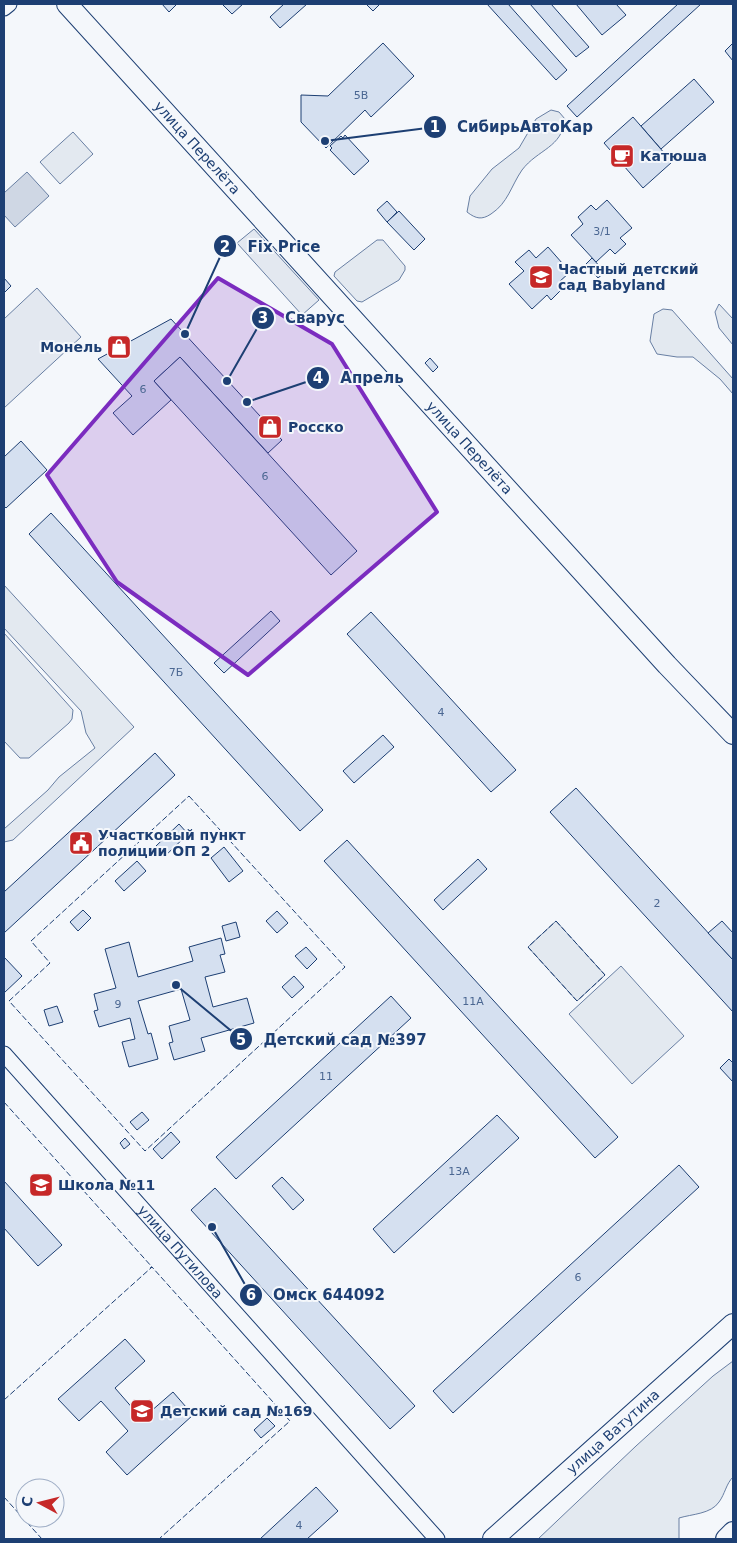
<svg xmlns="http://www.w3.org/2000/svg" width="737" height="1543" viewBox="0 0 737 1543" font-family="'DejaVu Sans',sans-serif">
<style>
.green{fill:#e3e9f0;stroke:#687fa3}
.parking{fill:#e3e8f0;stroke:#687fa3}
.water{fill:#cfd7e4;stroke:#687fa3}
.building{fill:#d5e0f0;stroke:#1d3f73}
.lines{fill:none;stroke-linecap:round;stroke-linejoin:round}
.street-casing{stroke:#1d3f73;stroke-width:17}
.secondary-casing{stroke:#1d3f73;stroke-width:22}
.street{stroke:#f4f7fb;stroke-width:15}
.secondary{stroke:#f4f7fb;stroke-width:20}
.fence{stroke:#1d3f73;stroke-width:1;stroke-dasharray:6 2.5;stroke-linecap:butt}
.marked{fill:#7b2cbf;fill-opacity:0.2;stroke:#7b2cbf;stroke-width:4;stroke-linejoin:round}
.labels{text-anchor:middle;dominant-baseline:central;stroke-width:4;stroke-linejoin:round;paint-order:stroke}
.number-label{font-size:11px;fill:#4b6792}
.street-label{font-size:14px;fill:#1d3f73;stroke:#f4f7fb}
.poi-label{font-size:14px;font-weight:bold;fill:#1d3f73;stroke:#f4f7fb;text-anchor:start}
.leader{fill:none;stroke:#1d3f73;stroke-width:2}
.callout-dot{fill:#1d3f73;stroke:#f4f7fb;stroke-width:2}
.mark-label{font-size:15px;text-anchor:middle;font-weight:bold;fill:#fff}
.callout-label{font-size:15px;text-anchor:middle;font-weight:bold;fill:#1d3f73;stroke:#f4f7fb;stroke-width:4;stroke-linejoin:round;paint-order:stroke}
</style>
<rect width="100%" height="100%" fill="#f4f7fb"/>
<!-- green -->
<g class="green">
<path d="M551 110 559 112 565 119C562 148 538 149 522 170 511 186 508 203 491 214 482 220 476 219 467 212L470 196 492 169 519 148 536 119Z"/>
<path d="M73 132 93 154 60 184 40 162Z"/>
<path d="M377 240H383L405 266V270L399 280 362 302 357 301 334 276 335 272Z"/>
<path d="M719 304 733 319V345L719 328 715 312Z"/>
<path d="M663 309 672 310 733 379V394L720 379 693 357H677L657 354 650 341 654 314Z"/>
<path d="M4 585 134 727 13 840 4 842V829L48 790 59 777 95 748 86 733 81 711 4 628Z"/>
<path d="M4 633 73 710 72 719 69 723 29 758H20L4 741Z"/>
<path d="M556 921 605 975 577 1001 528 947Z"/>
<path d="M621 966 684 1036 632 1084 569 1014Z"/>
<path d="M733 1361V1477C726 1484 725 1494 719 1502 711 1514 692 1514 679 1518V1539H538L636 1446 713 1376Z"/>
</g>
<!-- parking -->
<g class="parking">
<path d="M254 229 319 300 302 315 237 243Z"/>
<path d="M37 288 81 337 4 408V319Z"/>
</g>
<!-- water -->
<path class="water" d="M27 172 49 196 15 227 4 215V193Z"/>
<!-- building -->
<g class="building">
<path d="M162 4H177L169 12Z"/>
<path d="M222 4H243L232 14Z"/>
<path d="M284 4H307L280 28 270 17Z"/>
<path d="M366 4H380L373 11Z"/>
<path d="M487 4H508L567 70 556 80Z"/>
<path d="M530 4H551L589 47 576 57Z"/>
<path d="M576 4H616L626 15 602 35Z"/>
<path d="M678 4H701L577 117 567 106Z"/>
<path d="M383 43 414 76 371 117 365 110 326 148 301 122V95L328 96Z"/>
<path d="M733 43V61L725 51Z"/>
<path d="M694 79 714 102 661 149 641 126Z"/>
<path d="M633 117 672 162 643 188 604 143Z"/>
<path d="M345 135 369 161 354 175 330 150 332 148 330 146 341 136 343 138Z"/>
<path d="M607 200 632 228 620 238 626 244 615 254 610 249 596 262 571 235 583 224 578 217 591 205 596 210Z"/>
<path d="M387 201 397 212 387 222 377 210Z"/>
<path d="M399 211 425 239 414 250 387 222Z"/>
<path d="M548 247 570 272 558 283 563 288 551 300 547 295 532 309 509 284 524 271 515 262 529 250 536 258Z"/>
<path d="M592 258 605 272 598 278 586 264Z"/>
<path d="M4 278 11 286 4 293Z"/>
<path d="M171 319 282 440 268 453 180 357 154 381 171 400 133 435 113 413 132 396 98 359Z"/>
<path d="M180 357 357 551 331 575 154 381Z"/>
<path d="M430 358 438 367 433 372 425 363Z"/>
<path d="M21 441 47 470 6 508 4 506V457Z"/>
<path d="M51 513 323 810 300 831 29 534Z"/>
<path d="M271 611 280 621 224 673 214 663Z"/>
<path d="M371 612 516 770 491 792 347 634Z"/>
<path d="M383 735 394 747 354 783 343 771Z"/>
<path d="M155 753 175 775 4 933V892Z"/>
<path d="M576 788 733 960V1012L550 812Z"/>
<path d="M179 824 188 834 165 856 156 846Z"/>
<path d="M347 840 618 1137 595 1158 324 861Z"/>
<path d="M224 847 243 871 229 882 211 858Z"/>
<path d="M478 859 487 869 443 910 434 900Z"/>
<path d="M137 861 146 871 124 891 115 881Z"/>
<path d="M83 910 91 918 78 931 70 922Z"/>
<path d="M277 911 288 923 277 933 266 921Z"/>
<path d="M722 921 733 933V960L708 933Z"/>
<path d="M236 922 240 937 226 941 222 926Z"/>
<path d="M221 938 225 954 220 955 225 972 205 977 213 1007 247 998 254 1023 201 1038 205 1051 174 1060 169 1043 173 1042 169 1026 190 1020 181 989 138 1001 148 1034 151 1033 158 1059 129 1067 122 1042 135 1039 130 1018 99 1027 94 1011 98 1010 94 994 116 988 105 949 129 942 138 977 193 961 189 947Z"/>
<path d="M306 947 317 959 307 969 295 956Z"/>
<path d="M4 957 22 976 4 993Z"/>
<path d="M294 976 304 987 292 998 282 987Z"/>
<path d="M391 996 411 1018 236 1179 216 1157Z"/>
<path d="M57 1006 63 1022 49 1026 44 1010Z"/>
<path d="M729 1059 733 1063V1082L720 1068Z"/>
<path d="M142 1112 149 1120 137 1130 130 1122Z"/>
<path d="M497 1115 519 1138 394 1253 373 1229Z"/>
<path d="M171 1132 180 1142 162 1159 153 1149Z"/>
<path d="M125 1138 130 1144 124 1149 120 1143Z"/>
<path d="M679 1165 699 1187 453 1413 433 1391Z"/>
<path d="M282 1177 304 1200 293 1210 272 1186Z"/>
<path d="M4 1181 62 1245 38 1266 4 1228Z"/>
<path d="M215 1188 415 1406 390 1429 191 1210Z"/>
<path d="M125 1339 145 1361 115 1388 142 1419 173 1392 193 1415 127 1475 106 1452 128 1431 101 1401 79 1421 58 1399Z"/>
<path d="M267 1418 275 1426 261 1438 254 1430Z"/>
<path d="M316 1487 338 1511 307 1539H260Z"/>
</g>
<g class="lines">
<defs>
<g id="street">
<path d="M4 8 9 4"/>
<path id="s1" d="M4 1054 437 1539"/>
</g>
<g id="secondary">
<path id="s2" d="M67 4 667 665 733 734"/>
<path id="s3" d="M493 1539 733 1324"/>
<path d="M726 1539 733 1532"/>
</g>
</defs>
<!-- street casing -->
<use href="#street" class="street-casing"/>
<!-- secondary casing -->
<use href="#secondary" class="secondary-casing"/>
<!-- street -->
<use href="#street" class="street"/>
<!-- secondary -->
<use href="#secondary" class="secondary"/>
<!-- fence -->
<g class="fence">
<path d="M189 796 345 967 145 1151 9 1001 50 963 31 941Z"/>
<path d="M556 921 605 975 577 1001 528 947Z"/>
<path d="M4 1102 152 1267 150 1268"/>
<path d="M4 1400 152 1267 290 1421 159 1539"/>
<path d="M4 1497 42 1539"/>
</g>
</g>
<!-- marked area -->
<path class="marked" d="M218 278 332 344 437 512 248 675 117 582 47 475Z"/>
<!-- icons -->
<defs>
<symbol id="cafe-square" viewBox="-11 -11 22 22"><rect x="-9" y="-9" width="18" height="18" rx="4" fill="#c62828" stroke="#f4f7fb"/><path d="M-5.5-4.5H6V0H3Q3 3.5 0 3.5H-2.5Q-5.5 3.5-5.5 0ZM3-3.2v2h1.7v-2ZM-6 4.5H4V6H-6Z" fill="#fff"/></symbol>
<symbol id="school-square" viewBox="-11 -11 22 22"><rect x="-9" y="-9" width="18" height="18" rx="4" fill="#c62828" stroke="#f4f7fb"/><path d="M0-5L7-2L0 1L-7-2ZM-4 1L0 2.5L4 1V4Q0 6-4 4Z" fill="#fff"/></symbol>
<symbol id="shop-square" viewBox="-11 -11 22 22"><rect x="-9" y="-9" width="18" height="18" rx="4" fill="#c62828" stroke="#f4f7fb"/><path d="M-5-2.5h2.3a2.7 3.5 0 0 1 5.4 0H5L5.5 6h-11ZM-1.5-2.5h3a1.5 2.3 0 0 0-3 0Z" fill="#fff"/></symbol>
<symbol id="civic-square" viewBox="-11 -11 22 22"><rect x="-9" y="-9" width="18" height="18" rx="4" fill="#c62828" stroke="#f4f7fb"/><path d="M-.6-6.5H3V-4.5H.6V-3L4-1V1h2V6H-6V1h2V-1L-.6-3ZM-1.2 2.5V6h2.4V2.5Z" fill="#fff"/></symbol>
</defs>
<g fill-rule="evenodd">
<use href="#cafe-square" x="608" y="142" width="28" height="28"/>
<use href="#school-square" x="527" y="263" width="28" height="28"/>
<use href="#shop-square" x="105" y="333" width="28" height="28"/>
<use href="#shop-square" x="256" y="413" width="28" height="28"/>
<use href="#civic-square" x="67" y="829" width="28" height="28"/>
<use href="#school-square" x="27" y="1171" width="28" height="28"/>
<use href="#school-square" x="128" y="1397" width="28" height="28"/>
</g>
<g class="labels">
<!-- number labels -->
<g class="number-label">
<text x="361" y="95">5В</text>
<text x="602" y="231">3/1</text>
<text x="143" y="389">6</text>
<text x="265" y="476">6</text>
<text x="176" y="672">7Б</text>
<text x="441" y="712">4</text>
<text x="657" y="903">2</text>
<text x="473" y="1001">11А</text>
<text x="118" y="1004">9</text>
<text x="326" y="1076">11</text>
<text x="459" y="1171">13А</text>
<text x="578" y="1277">6</text>
<text x="299" y="1525">4</text>
</g>
<!-- street labels -->
<g class="street-label">
<text stroke="none"><textPath href="#s2" startOffset="194">улица Перелёта</textPath></text>
<text stroke="none"><textPath href="#s2" startOffset="599">улица Перелёта</textPath></text>
<text stroke="none"><textPath href="#s1" startOffset="265">улица Путилова</textPath></text>
<text stroke="none"><textPath href="#s3" startOffset="161">улица Ватутина</textPath></text>
</g>
<!-- poi labels -->
<g class="poi-label">
<text x="640" y="156">Катюша</text>
<text x="558" y="269">Частный детский<tspan x="558" dy="16">сад Babyland</tspan></text>
<text x="102" y="347" text-anchor="end">Монель</text>
<text x="288" y="427">Росско</text>
<text x="98" y="835">Участковый пункт<tspan x="98" dy="16">полиции ОП 2</tspan></text>
<text x="58" y="1185">Школа №11</text>
<text x="160" y="1411">Детский сад №169</text>
</g>
</g>
<!-- callouts -->
<path class="leader" d="M325 141L435 127M185 334L225 246M227 381L263 318M247 402L318 378M176 985L241 1039M212 1227L251 1295"/>
<g class="callout-dot">
<circle cx="325" cy="141" r="5"/>
<circle cx="185" cy="334" r="5"/>
<circle cx="227" cy="381" r="5"/>
<circle cx="247" cy="402" r="5"/>
<circle cx="176" cy="985" r="5"/>
<circle cx="212" cy="1227" r="5"/>
<circle cx="435" cy="127" r="12"/>
<circle cx="225" cy="246" r="12"/>
<circle cx="263" cy="318" r="12"/>
<circle cx="318" cy="378" r="12"/>
<circle cx="241" cy="1039" r="12"/>
<circle cx="251" cy="1295" r="12"/>
</g>
<g class="mark-label">
<text x="435" y="132">1</text>
<text x="225" y="252">2</text>
<text x="263" y="323">3</text>
<text x="318" y="383">4</text>
<text x="241" y="1045">5</text>
<text x="251" y="1300">6</text>
</g>
<g class="callout-label">
<text x="525" y="132">СибирьАвтоКар</text>
<text x="284" y="252">Fix Price</text>
<text x="315" y="323">Сварус</text>
<text x="372" y="383">Апрель</text>
<text x="345" y="1045">Детский сад №397</text>
<text x="329" y="1300">Омск 644092</text>
</g>
<!-- border -->
<rect width="737" height="1543" fill="none" stroke="#1d3f73" stroke-width="10"/>
<!-- north arrow -->
<g transform="translate(40 1503) rotate(277)"><circle r="24" fill="#f4f7fb" stroke="#9eadc5"/>
<path d="M0-4L9 19L0 12L-9 19Z" fill="#c62828"/>
<text y="-8" font-size="14" font-weight="bold" text-anchor="middle" fill="#1d3f73">С</text>
</g>
</svg>
